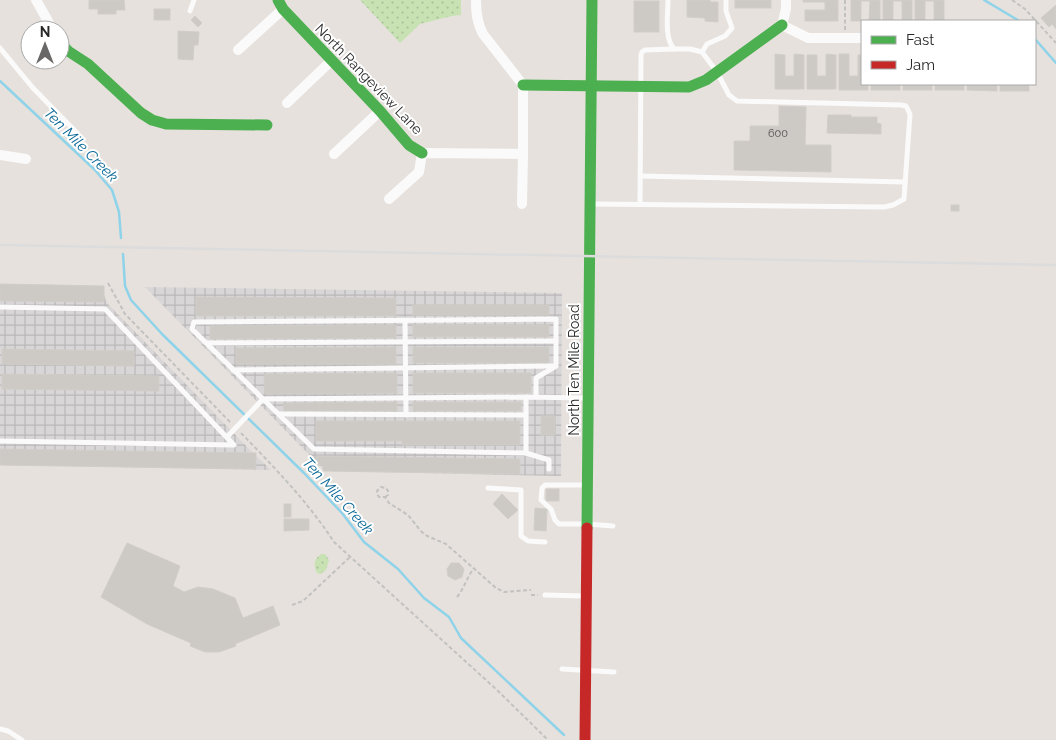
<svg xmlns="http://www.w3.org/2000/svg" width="1056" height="740" viewBox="0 0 1056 740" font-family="Raleway,sans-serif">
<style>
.industrial{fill:url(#industrial-grid)}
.park{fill:url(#park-dots)}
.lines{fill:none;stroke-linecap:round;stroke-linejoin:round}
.stream{stroke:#8ed3e9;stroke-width:2.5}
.building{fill:#cdcac6;stroke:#d1cdc8}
.path{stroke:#c2c2c1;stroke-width:2;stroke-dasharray:4 2.5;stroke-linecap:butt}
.lane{stroke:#fbfafa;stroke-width:5}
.street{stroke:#fbfafa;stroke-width:10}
.fast{stroke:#4caf50;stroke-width:11}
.jam{stroke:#c62828;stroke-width:11}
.rail{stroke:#dcdcdd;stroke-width:2.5}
.labels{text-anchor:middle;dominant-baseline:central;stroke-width:4;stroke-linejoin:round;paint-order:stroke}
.number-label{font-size:11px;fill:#515050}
.street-label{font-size:14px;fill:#272727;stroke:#fff}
.water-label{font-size:15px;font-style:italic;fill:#0b6897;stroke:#fff}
</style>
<defs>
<pattern id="industrial-grid" width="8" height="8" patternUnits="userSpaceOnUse" patternTransform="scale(1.25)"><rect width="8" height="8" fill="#d9d6d8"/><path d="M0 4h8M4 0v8" fill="none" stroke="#bab8b9"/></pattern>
<pattern id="park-dots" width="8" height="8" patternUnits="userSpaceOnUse" patternTransform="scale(1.25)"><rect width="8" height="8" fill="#c8e2b4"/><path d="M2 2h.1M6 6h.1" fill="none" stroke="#acc29b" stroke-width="1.8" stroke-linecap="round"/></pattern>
</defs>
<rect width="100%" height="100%" fill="#e6e1dc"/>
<!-- industrial -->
<g class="industrial">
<path d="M0 284 101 286 107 303 251 451 271 470 0 465Z"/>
<path d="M145 287 562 293 561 476 325 471Z"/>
</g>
<!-- park -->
<g class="park">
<path d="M360 0H461V15L452 16 420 24 400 43Z"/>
<path d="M321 554H325L329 560 326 570 320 574 317 573C313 565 314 559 321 554Z"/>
</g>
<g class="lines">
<!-- stream -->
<g class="stream">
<path d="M984 0 1016 19 1019 21"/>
<path d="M1035 39 1056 63"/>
<path d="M0 81 95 170 112 190 119 212 121 238"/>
<path d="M123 254 125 286 131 300 162 334 304 473 342 513 364 542 398 569 424 598 449 617 461 638 564 735"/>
</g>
</g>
<!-- building -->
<g class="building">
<path d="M89 0H124L125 10H116V14H98V9H89Z"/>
<path d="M687 0H710V2H718V22L705 21V18L687 17Z"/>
<rect x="735" y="0" width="36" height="8"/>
<path d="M803 0H838V21H805V10H825V2H803Z"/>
<path d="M851 0H880V21H869L870 1H861V21H851Z"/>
<path d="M883 0H912V21H902V1H893V21H883Z"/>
<path d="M915 0H944V21H934V1H925V21H915Z"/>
<rect x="634" y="1" width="25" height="31"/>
<path d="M1056 5V29L1052 24 1049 27 1041 18Z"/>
<rect x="154" y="9" width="16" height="11"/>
<path d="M195 16 202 23 198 27 191 20Z"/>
<path d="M178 31 199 32 198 45H194L193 60 178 59Z"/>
<path d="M775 54 785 55V76H794V54L804 55V89H775Z"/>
<path d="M826 54 836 55V89H807V55H817V76H826Z"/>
<path d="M839 54H849V76H858V55H862V84H868V90H839Z"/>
<rect x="871" y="84" width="29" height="6"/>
<rect x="903" y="84" width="29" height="6"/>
<rect x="935" y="84" width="29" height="6"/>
<path d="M967 84H997V91L967 90Z"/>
<rect x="1000" y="84" width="29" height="7"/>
<path d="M779 106 806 107 805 145H831V172L734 170V141H750V126H779Z"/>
<path d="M828 115H851V117H877V123L881 124V134L827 133Z"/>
<rect x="951" y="205" width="8" height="6"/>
<path d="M0 284 104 286V302L0 301Z"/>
<path d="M196 297 396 298V316H196Z"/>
<rect x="413" y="305" width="136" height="10"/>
<path d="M396 325V338L210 339V326Z"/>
<rect x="413" y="325" width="136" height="12"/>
<path d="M396 347V364H236V348Z"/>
<rect x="413" y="347" width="136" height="16"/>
<path d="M2 349 134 351V366L2 364Z"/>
<path d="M397 373V393L265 394 264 374Z"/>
<rect x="413" y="373" width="118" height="20"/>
<path d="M2 374 159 376V391L2 389Z"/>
<path d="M397 402V411H284L283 403Z"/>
<rect x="413" y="402" width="108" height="9"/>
<rect x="541" y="416" width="14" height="19"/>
<path d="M316 421H520V445H402V441H316Z"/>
<path d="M0 449 256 453V469L0 465Z"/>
<path d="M316 456 520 459V474L323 471V465H316Z"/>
<rect x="546" y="489" width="13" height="12"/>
<path d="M502 494 518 510 508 519 493 504Z"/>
<rect x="284" y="504" width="7" height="13"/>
<path d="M535 508 547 509 546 531 534 530Z"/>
<path d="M284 519H309V530L284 531Z"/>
<path d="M127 543 180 566 173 586 184 592 198 587 213 589 235 598 243 618 273 606 280 625 235 644 236 646 219 652H205L190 646 191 643 147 624 101 597Z"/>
<path d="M451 563H459L464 569 462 577 455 580 448 576 447 569Z"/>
</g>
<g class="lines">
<!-- path -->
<g class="path">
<path d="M845 0V30"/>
<path d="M1012 0 1025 9 1056 43"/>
<path d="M108 283 125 314 230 422"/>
<path d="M241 433C274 467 308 502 334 542L497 690 548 740"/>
<path d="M385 497 388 495V491L386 488 381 487 377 491V494L379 497H385L389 503 408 515 420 530 425 535 446 544 496 588 504 592 531 590"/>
<path d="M531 595H538"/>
<path d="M457 597C464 589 467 577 474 568"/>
<path d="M292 605 303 601 350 557"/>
</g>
<!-- lane -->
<g class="lane">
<path d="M668 0C668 14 664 38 674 49H690L702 52"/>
<path d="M190 11 194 0"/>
<path d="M0 48 33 88 78 134"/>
<path d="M640 176 905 182"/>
<path d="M593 204 884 207 893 205 904 199 910 114 906 106 901 105 737 101 729 95 717 72 702 52 707 44 725 36 732 28 726 11V0"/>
<path d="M640 204 641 55 642 52 645 50 674 49"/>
<path d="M0 307 105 309 234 445 0 441"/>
<path d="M405 320 406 415"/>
<path d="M206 343 556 341"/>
<path d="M233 370 555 366"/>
<path d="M536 397V378L556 366V319L194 322 192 329 263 399 526 397 585 398"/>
<path d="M279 414 526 415"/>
<path d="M227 437 263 399 314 449 526 453V397"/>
<path d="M526 453 549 460V469"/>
<path d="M586 485H545L542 488 541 500 551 509 555 520 559 524H587L613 526"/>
<path d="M488 488 521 490V536L528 541 545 542"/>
<path d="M545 595 584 596"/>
<path d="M562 669 614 672"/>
<path d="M0 729 8 731 22 740"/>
</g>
<!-- street -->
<g class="street">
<path d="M36 0 53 30"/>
<path d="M476 0C476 13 477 23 483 34L523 85V154L522 204"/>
<path d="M786 0V9L782 25 808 38H862"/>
<path d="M238 50 283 9"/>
<path d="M287 103 331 61"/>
<path d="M334 154 380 111"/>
<path d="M0 155 26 159"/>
<path d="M389 199 419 172 422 153 523 154"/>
</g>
<!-- fast -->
<g class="fast">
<path d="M278 0 283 9 380 111 409 145 422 153"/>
<path d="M60 42 68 51 88 64 141 113 152 120 166 124 267 125"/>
<path d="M523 85 689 87 706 80 782 25"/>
<path d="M587 528 592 0"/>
</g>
<!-- jam -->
<path class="jam" d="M585 740 587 528"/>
<!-- rail -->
<path class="rail" d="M0 245 1056 265"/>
</g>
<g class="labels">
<!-- number labels -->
<g class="number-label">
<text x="778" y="133">600</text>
</g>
<!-- street labels -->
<g class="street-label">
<text transform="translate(369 79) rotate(46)">North Rangeview Lane</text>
<text transform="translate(574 370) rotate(-90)">North Ten Mile Road</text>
</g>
<!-- water labels -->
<g class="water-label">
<text transform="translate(81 145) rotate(45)">Ten Mile Creek</text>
<text transform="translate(338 496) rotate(48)">Ten Mile Creek</text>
</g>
</g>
<!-- legend -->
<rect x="861" y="20" width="175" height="65" fill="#ffffff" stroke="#a9a9a9"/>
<rect x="871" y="36" width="25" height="8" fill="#4caf50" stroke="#a9a9a9"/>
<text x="906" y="45" font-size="15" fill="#272727">Fast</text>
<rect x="871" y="61" width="25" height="8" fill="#c62828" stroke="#a9a9a9"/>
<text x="906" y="70" font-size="15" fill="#272727">Jam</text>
<!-- north arrow -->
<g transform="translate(45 45)"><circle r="24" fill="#ffffff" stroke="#a9a9a9"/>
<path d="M0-4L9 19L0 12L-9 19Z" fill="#6a6866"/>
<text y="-8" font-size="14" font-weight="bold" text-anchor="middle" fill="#272727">N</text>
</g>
</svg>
